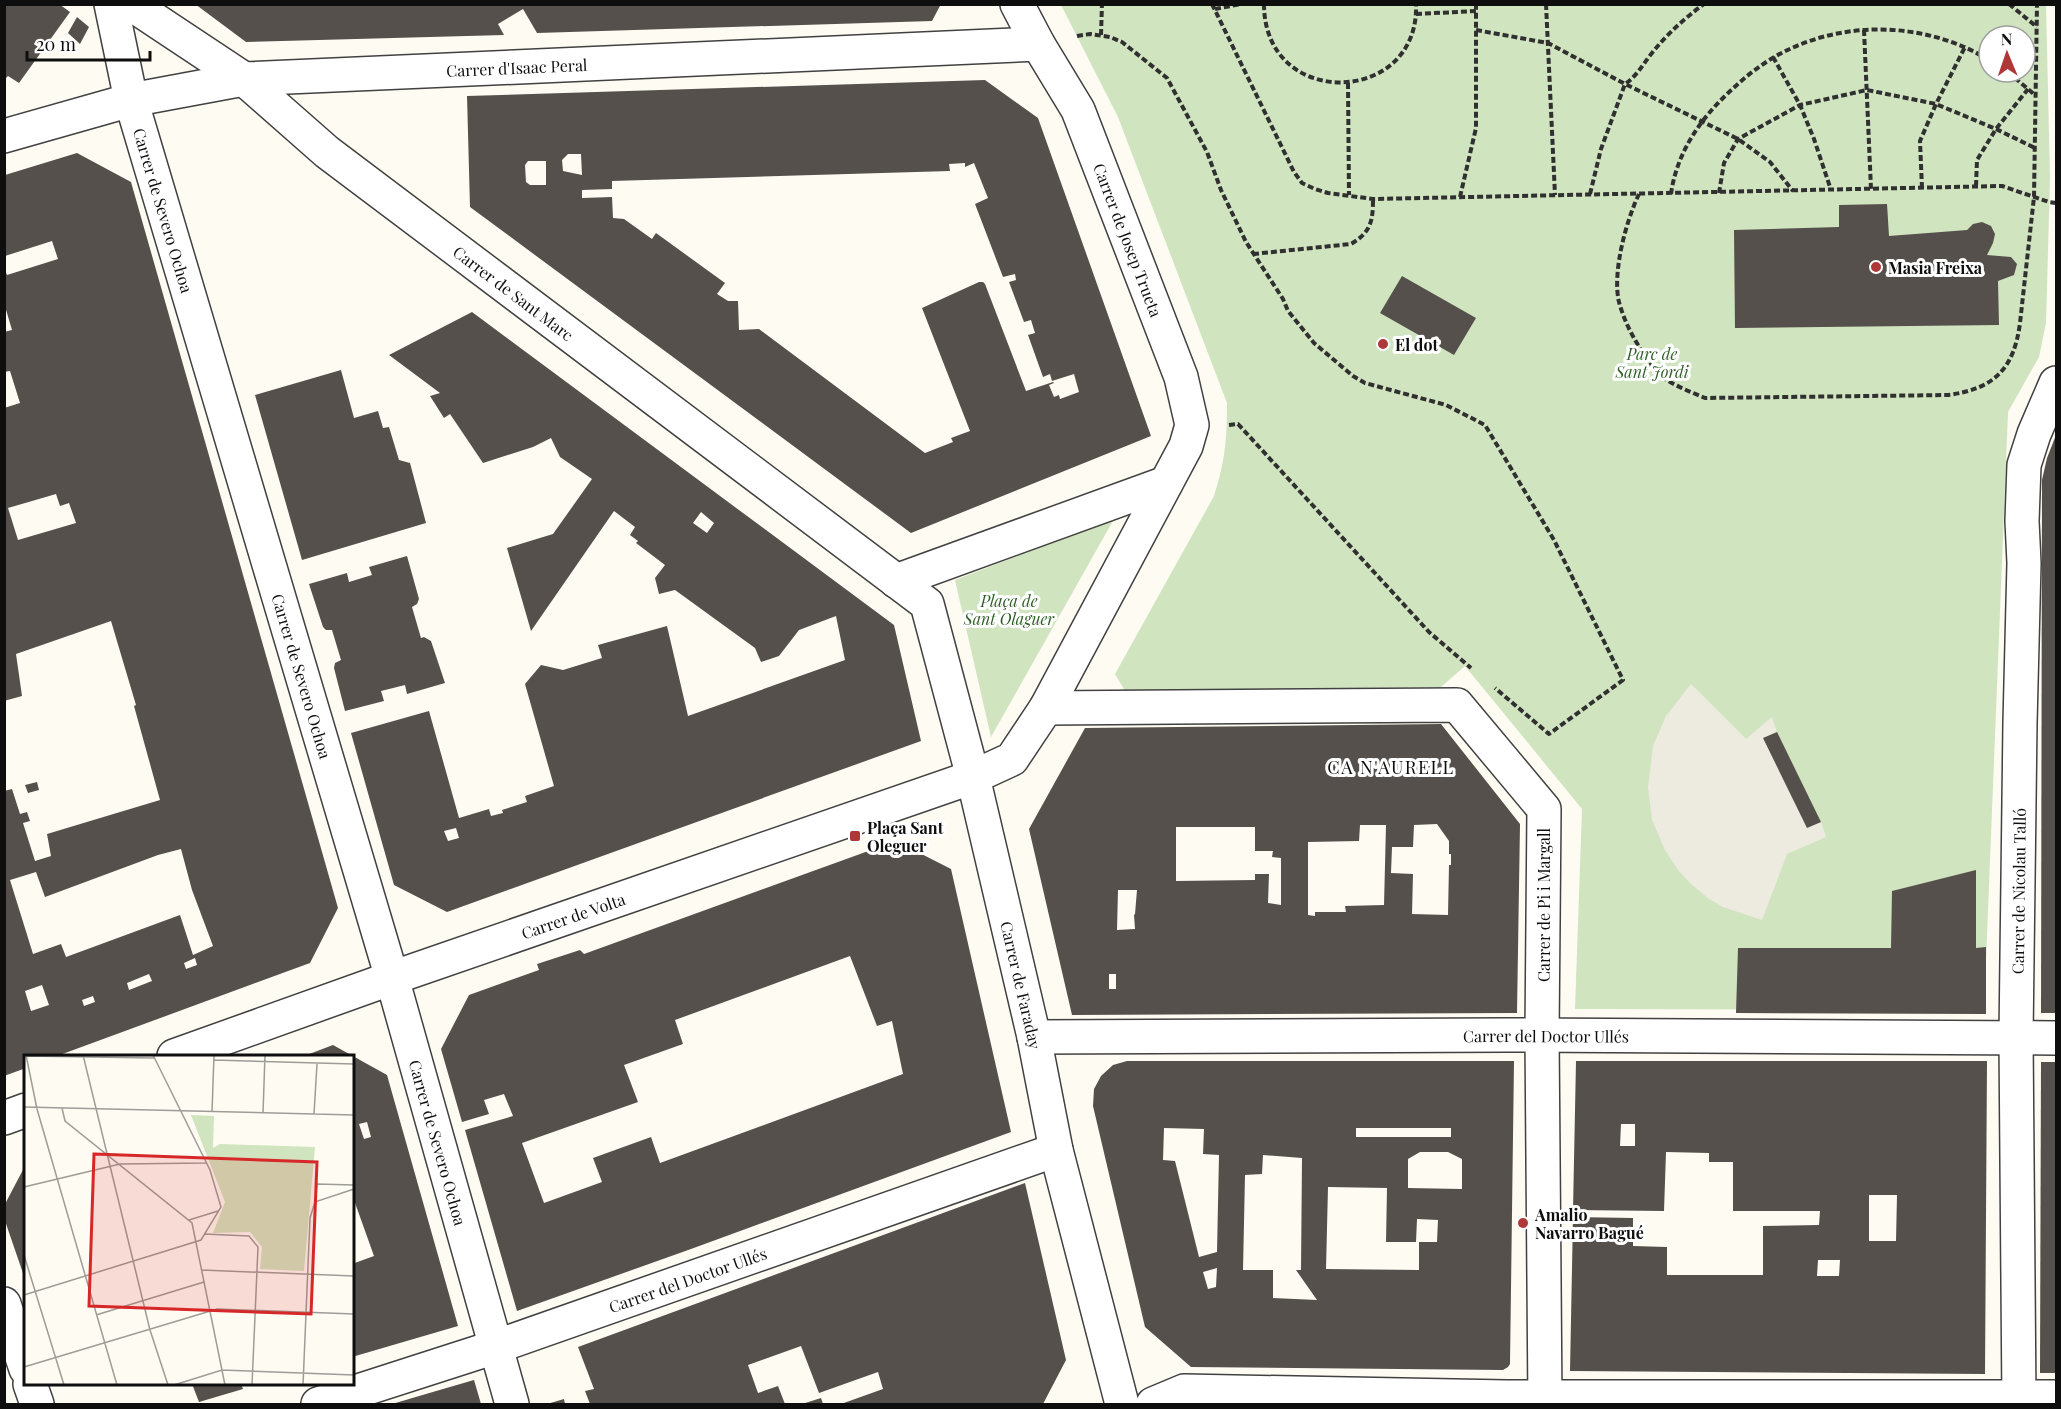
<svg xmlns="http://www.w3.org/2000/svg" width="2061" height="1409" viewBox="0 0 2061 1409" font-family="'Playfair Display',serif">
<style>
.green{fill:#d0e4bf;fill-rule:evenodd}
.plaza{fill:#edebe0}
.building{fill:#56504c;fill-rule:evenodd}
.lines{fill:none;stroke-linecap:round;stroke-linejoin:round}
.street-casing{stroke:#414141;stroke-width:36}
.path{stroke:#303030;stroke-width:4;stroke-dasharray:6 3;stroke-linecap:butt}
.street{stroke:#fff;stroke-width:33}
.poi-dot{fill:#ae3737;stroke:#fff;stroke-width:2}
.labels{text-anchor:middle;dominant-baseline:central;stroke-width:6;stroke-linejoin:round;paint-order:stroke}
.street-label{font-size:16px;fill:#0e0e0e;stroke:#fff}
.poi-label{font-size:16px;font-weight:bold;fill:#0e0e0e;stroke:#fff;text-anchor:start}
.park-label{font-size:16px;font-style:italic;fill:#2f5f26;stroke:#fff}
.neighbourhood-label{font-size:18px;letter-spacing:1.5px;fill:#0e0e0e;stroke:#fff}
.inset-road{fill:none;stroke:#9d9c97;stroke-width:1.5}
.view{fill:#d62828;fill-opacity:0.15;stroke:#d62828;stroke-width:3}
.inset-edge{fill:none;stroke:#0e0e0e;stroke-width:3}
</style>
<rect width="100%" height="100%" fill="#fdfbf2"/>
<!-- green -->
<g class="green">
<path d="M1061 5H2046L2050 178 2046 323 2039 357 2008 412 1984 1010 1575 1009 1582 809 1465 666 1441 687 1125 691 1115 674 1214 496C1225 462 1227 439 1227 403L1118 117ZM1989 36H2025V72H1989Z"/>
<path d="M1114 519 991 737 955 580Z"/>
</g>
<!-- plaza -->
<path class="plaza" d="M1691 684 1746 739 1772 717 1777 732 1764 739 1807 828 1821 822 1826 837 1787 854 1762 920 1723 907 1709 899 1690 883 1678 870 1665 850 1652 820 1648 787 1653 746 1666 716Z"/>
<!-- building -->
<g class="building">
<path d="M4 4H59L70 12 19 83 8 76 4 80Z"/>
<path d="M195 4H941L932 21 537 33 523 9 498 24 504 35 246 42Z"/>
<path d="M77 17 89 27 80 44 68 33Z"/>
<path d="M985 80 1038 118 1151 436 911 533 470 207 467 96ZM568 154H581L582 175 563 171 562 160ZM528 161H546V185H530L526 182 525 165ZM965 163V167L974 163 988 198 975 204 1003 277 1015 274 1016 280 1009 282 1024 322 1031 320 1035 333 1028 335 1043 377 1050 374 1052 381 1074 374 1079 392 1060 399 1059 395 1054 397 1049 385 1054 383 1053 382 1026 391 985 284 983 282H979L922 308 970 431 951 438 953 442 925 453 759 329 739 330 738 301H728L717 294 725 283 656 233 652 239 624 219 613 218 612 197 582 198V190L612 189V181L950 171 949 164Z"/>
<path d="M77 153 131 182 338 908 310 963 57 1056H26V1068L4 1076V791L12 789 20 814 27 812 30 821 23 823 35 861 51 856 47 834 160 800 134 706 136 705 111 621 16 654 22 696 4 701V408L20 403 10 371 4 372V332L12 330 4 303V268L7 275 58 259 52 241 5 256V175ZM56 494 60 506 69 503 76 523 18 540 8 508ZM181 849 192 890 213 946 193 955 180 915 66 957 61 944 33 954 10 880 36 872 45 897 158 855ZM195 958 197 965 186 969 184 963ZM149 974 152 981 129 990 127 983ZM42 985 49 1005 31 1011 25 991ZM93 996 95 1002 84 1006 82 1000Z"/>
<path d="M1887 204 1889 236 1967 230 1973 224 1982 222 1991 226 1995 234 1993 243 1987 255 2011 257 2017 264 2014 275 1998 281 1999 325 1735 328 1734 230 1839 227V205Z"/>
<path d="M1402 276 1476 318 1454 355 1380 313Z"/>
<path d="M472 312 894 625 921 741 447 912 394 885 351 733 429 711 459 818 489 809 491 816 503 813 502 810 527 802 525 796 554 786 525 684 541 665 563 670 602 658 598 645 667 626 688 716 845 660 836 616 799 630 779 656 761 662 755 648 675 590 659 594 655 578 665 565 636 543 638 541 630 535 635 527 614 511 531 631 507 548 553 534 592 479 560 457 551 438 533 447 483 463 450 414 444 418 430 396 440 393 389 355ZM701 512 714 523 707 533 693 523ZM456 828 459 838 448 841 444 831Z"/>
<path d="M341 370 354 418 378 411 383 428 389 427 399 460 410 463 426 523 302 560 255 395Z"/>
<path d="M2056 435V1013H2041L2042 480 2047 458Z"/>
<path d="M407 556 419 599 417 604 412 607 421 638 424 637 431 641 445 683 407 694 405 685 381 691 384 701 345 711 334 668 335 663 341 660 332 630H326L323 627 309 584 347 573 349 582 372 575 369 567Z"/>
<path d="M1441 724 1520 824 1517 1013 1072 1015 1029 829 1085 728ZM1437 824 1449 841V854H1451V865H1449L1448 915 1412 914 1413 874 1391 873 1392 847H1413L1414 825ZM1360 825H1386L1384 905 1345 906 1346 912H1315V916L1308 915V842L1359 841ZM1176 827H1255V851H1273L1272 857 1281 858V905L1268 903 1269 874H1255V880L1176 881ZM1118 890H1137L1135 914 1134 915 1135 929 1117 930ZM1109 974H1116V989H1109Z"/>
<path d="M1777 732 1821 822 1807 828 1763 738Z"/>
<path d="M37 782 39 790 28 793 25 785Z"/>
<path d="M896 841 951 869 1011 1132 691 1249 517 1311 465 1130 513 1116 504 1094 484 1100 489 1114 462 1122 441 1049 469 995 539 970 537 964 580 950 584 954ZM850 956 877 1026 892 1021 903 1074 660 1163 651 1137 593 1158 602 1182 544 1203 522 1143 638 1102 624 1065 683 1044 675 1020Z"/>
<path d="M1976 870V948L1986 947V1014L1736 1013 1738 948H1891L1892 891Z"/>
<path d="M333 1045 387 1075 458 1326 352 1357V1264L374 1256 354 1200 352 1201V1056H304ZM367 1122 371 1137 364 1139 359 1124Z"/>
<path d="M1127 1061H1514L1510 1364 1508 1367 1503 1370 1191 1367 1145 1327 1093 1106 1094 1089 1101 1076 1113 1065ZM1164 1128 1204 1129 1203 1154 1219 1155 1217 1252 1199 1257 1175 1161 1163 1160ZM1356 1128H1451V1137H1356ZM1420 1152H1448L1462 1159V1189L1408 1188V1159ZM1263 1155 1302 1158 1301 1270H1296L1317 1300 1273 1298V1270H1243L1245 1175 1262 1174ZM1328 1187 1387 1188 1386 1242H1416L1417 1219 1438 1220 1437 1242H1419V1270L1326 1269ZM1217 1268 1216 1287 1208 1289 1203 1272Z"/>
<path d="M1576 1061H1987L1985 1374 1570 1371 1573 1217 1633 1218V1246L1667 1247V1275H1763V1226L1819 1225 1820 1211H1733V1162H1709V1153L1666 1152 1664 1211 1573 1210ZM1621 1124H1635V1146H1620ZM1869 1195H1897L1896 1241H1869ZM1818 1260H1840L1839 1276H1817Z"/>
<path d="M2041 1062H2056V1373H2040Z"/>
<path d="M26 1164V1279H25L4 1218V1206Z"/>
<path d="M1025 1183 1066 1360 1043 1404H841L883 1389 878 1372 819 1393 801 1346 748 1365 758 1393 778 1386 785 1404H590L585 1391 594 1389 578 1347Z"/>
<path d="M474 1380 481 1404H392L443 1389Z"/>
<path d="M192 1384H241L243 1389 199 1402Z"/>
<path d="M821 1398 823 1404H802Z"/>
<path d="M564 1399 565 1404H547Z"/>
</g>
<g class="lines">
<defs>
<g id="street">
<path id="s1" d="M111 4 131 100 392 978 512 1404"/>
<path id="s2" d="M131 4 244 79 327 152 927 604 973 777 1034 1037 1056 1150 1122 1404"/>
<path id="s3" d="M4 136 131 100 244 79 1038 44"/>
<path d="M896 581 1166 483"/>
<path d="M1046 708 1457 705 1544 809 1542 1035 1545 1404"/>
<path id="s4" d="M1034 1037 1508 1035 2056 1038"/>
<path id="s5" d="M174 1056 392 978 973 777 1012 759 1046 708 1186 446 1192 425 1181 377 1078 110 1038 44 1017 4"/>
<path d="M4 1118 26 1110"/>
<path d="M4 1304 26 1369"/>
<path d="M30 1384 37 1404"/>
<path id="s6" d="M318 1404 495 1347 1056 1150"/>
<path d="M1153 1404 1184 1391 1507 1397H2056"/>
<path id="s7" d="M2019 1404 2016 1037 2020 723 2024 563 2022 521 2024 465 2034 434 2056 383"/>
</g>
</defs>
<!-- street casing -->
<use href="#street" class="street-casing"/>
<!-- path -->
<g class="path">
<path d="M1212 4 1294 172 1302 183 1315 189 1328 193 1373 199 2002 186 2049 202 2056 203"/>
<path d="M1264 4C1264 111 1420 106 1416 4"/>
<path d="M1546 4 1555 195"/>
<path d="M2009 4 2037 27"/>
<path d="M1215 9 1241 4"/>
<path d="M1416 14 1477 11"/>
<path d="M1476 30 1548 43 1625 84 1738 139 1770 162 1793 191"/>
<path d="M1864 30 1871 189"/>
<path d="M1101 35 1102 4"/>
<path d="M1077 36 1090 34 1110 37 1122 42 1167 78 1207 152 1221 190 1246 242 1283 299 1288 311 1314 343 1353 376 1365 383 1446 405 1485 425 1554 540 1623 680 1549 734 1495 688"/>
<path d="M1773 57 1800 105 1814 139 1831 190"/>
<path d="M2008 72 2035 95"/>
<path d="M1348 83 1349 195"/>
<path d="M1976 186 1977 160 1996 129 2028 89"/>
<path d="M1922 188 1920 141 1936 104 1965 47"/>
<path d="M1719 193 1724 163 1738 139 1800 105 1867 90 1936 104 1996 129 2035 148"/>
<path d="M1590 194 1601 149 1625 84C1637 76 1643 64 1652 53 1667 34 1685 18 1704 4"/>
<path d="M1639 194C1626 221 1612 273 1619 302 1623 317 1630 332 1638 345 1643 354 1648 364 1656 372 1669 384 1689 391 1705 398L1948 395C1994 389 2014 369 2020 323L2034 197 2037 4"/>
<path d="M1671 194C1676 157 1696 125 1722 99 1737 84 1753 70 1771 59 1837 19 1924 20 1989 60"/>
<path d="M1460 197 1476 128V4"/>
<path d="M1253 254 1351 244C1371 232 1373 221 1373 199"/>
<path d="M1229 425 1238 424 1429 632 1471 668"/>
</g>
<!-- street -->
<use href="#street" class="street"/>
</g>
<!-- markers -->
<g class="poi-dot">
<circle cx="1876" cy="267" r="6"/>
<circle cx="1383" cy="344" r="6"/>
<rect x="849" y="830" width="12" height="12" rx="3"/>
<circle cx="1523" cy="1223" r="6"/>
</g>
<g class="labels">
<!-- street labels -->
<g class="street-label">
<text stroke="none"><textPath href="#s3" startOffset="520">Carrer d'Isaac Peral</textPath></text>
<text stroke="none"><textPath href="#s1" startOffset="213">Carrer de Severo Ochoa</textPath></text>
<text transform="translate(1128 240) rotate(69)">Carrer de Josep Trueta</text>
<text stroke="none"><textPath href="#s2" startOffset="480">Carrer de Sant Marc</textPath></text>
<text stroke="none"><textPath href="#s1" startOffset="699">Carrer de Severo Ochoa</textPath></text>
<text stroke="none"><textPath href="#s7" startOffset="513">Carrer de Nicolau Talló</textPath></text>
<text transform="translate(1543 905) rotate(-90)">Carrer de Pi i Margall</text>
<text stroke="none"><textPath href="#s5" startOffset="423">Carrer de Volta</textPath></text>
<text stroke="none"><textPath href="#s2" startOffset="1390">Carrer de Faraday</textPath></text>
<text stroke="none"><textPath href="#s4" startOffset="512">Carrer del Doctor Ullés</textPath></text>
<text stroke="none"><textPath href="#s1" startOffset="1185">Carrer de Severo Ochoa</textPath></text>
<text stroke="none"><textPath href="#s6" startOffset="390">Carrer del Doctor Ullés</textPath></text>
</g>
<!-- poi labels -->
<g class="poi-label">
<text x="1888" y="267">Masia Freixa</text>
<text x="1395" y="344">El dot</text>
<text x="867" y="827">Plaça Sant<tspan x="867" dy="18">Oleguer</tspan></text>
<text x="1535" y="1214">Amalio<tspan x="1535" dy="18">Navarro Bagué</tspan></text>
</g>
<!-- park labels -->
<g class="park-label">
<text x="1652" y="353">Parc de<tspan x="1652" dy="18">Sant Jordi</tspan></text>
<text x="1009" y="600">Plaça de<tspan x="1009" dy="18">Sant Olaguer</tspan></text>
</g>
<!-- neighbourhood labels -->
<g class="neighbourhood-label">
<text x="1391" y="767">CA N'AURELL</text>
</g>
</g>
<!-- overview -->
<g transform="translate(24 1055)">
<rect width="330" height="330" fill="#fdfbf2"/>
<path d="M167 60 190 61 189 93 196 89 291 92 280 216 236 214 238 192 226 177 189 178 201 147Z" fill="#d0e4bf"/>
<path class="inset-road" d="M2 0 13 54 93 330M59 0 126 275 144 330M2 1 131 3M190 5 330 9M0 52 330 60M38 53 41 66 168 168 201 330M188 57 190 0M239 58 241 0M290 59 293 9M330 130 293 129 291 147 330 134M0 132 96 109 182 108M165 165 194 156M180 179 225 181 234 192 228 330M0 200 40 330M178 215 330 221M0 240 177 185 197 152 186 115 129 0M72 260 180 227M0 312 193 254 330 259M150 330 198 315 330 320M279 330 286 163 291 147"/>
<path class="view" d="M70 99 293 107 287 259 65 251Z"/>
<rect width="330" height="330" class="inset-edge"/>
</g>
<!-- border -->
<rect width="2061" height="1409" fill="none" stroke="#0e0e0e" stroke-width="12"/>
<!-- north arrow -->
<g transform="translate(2007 54) rotate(358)"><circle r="28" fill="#ffffff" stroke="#9f9f9f" stroke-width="1.5"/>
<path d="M0-4.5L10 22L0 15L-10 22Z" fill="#ae3737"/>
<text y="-9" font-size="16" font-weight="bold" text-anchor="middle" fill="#0e0e0e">N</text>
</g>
<!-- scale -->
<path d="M27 51v9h123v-9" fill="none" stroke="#0e0e0e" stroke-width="3"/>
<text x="36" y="51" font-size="18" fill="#0e0e0e" stroke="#ffffff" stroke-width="4.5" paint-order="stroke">20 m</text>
</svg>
